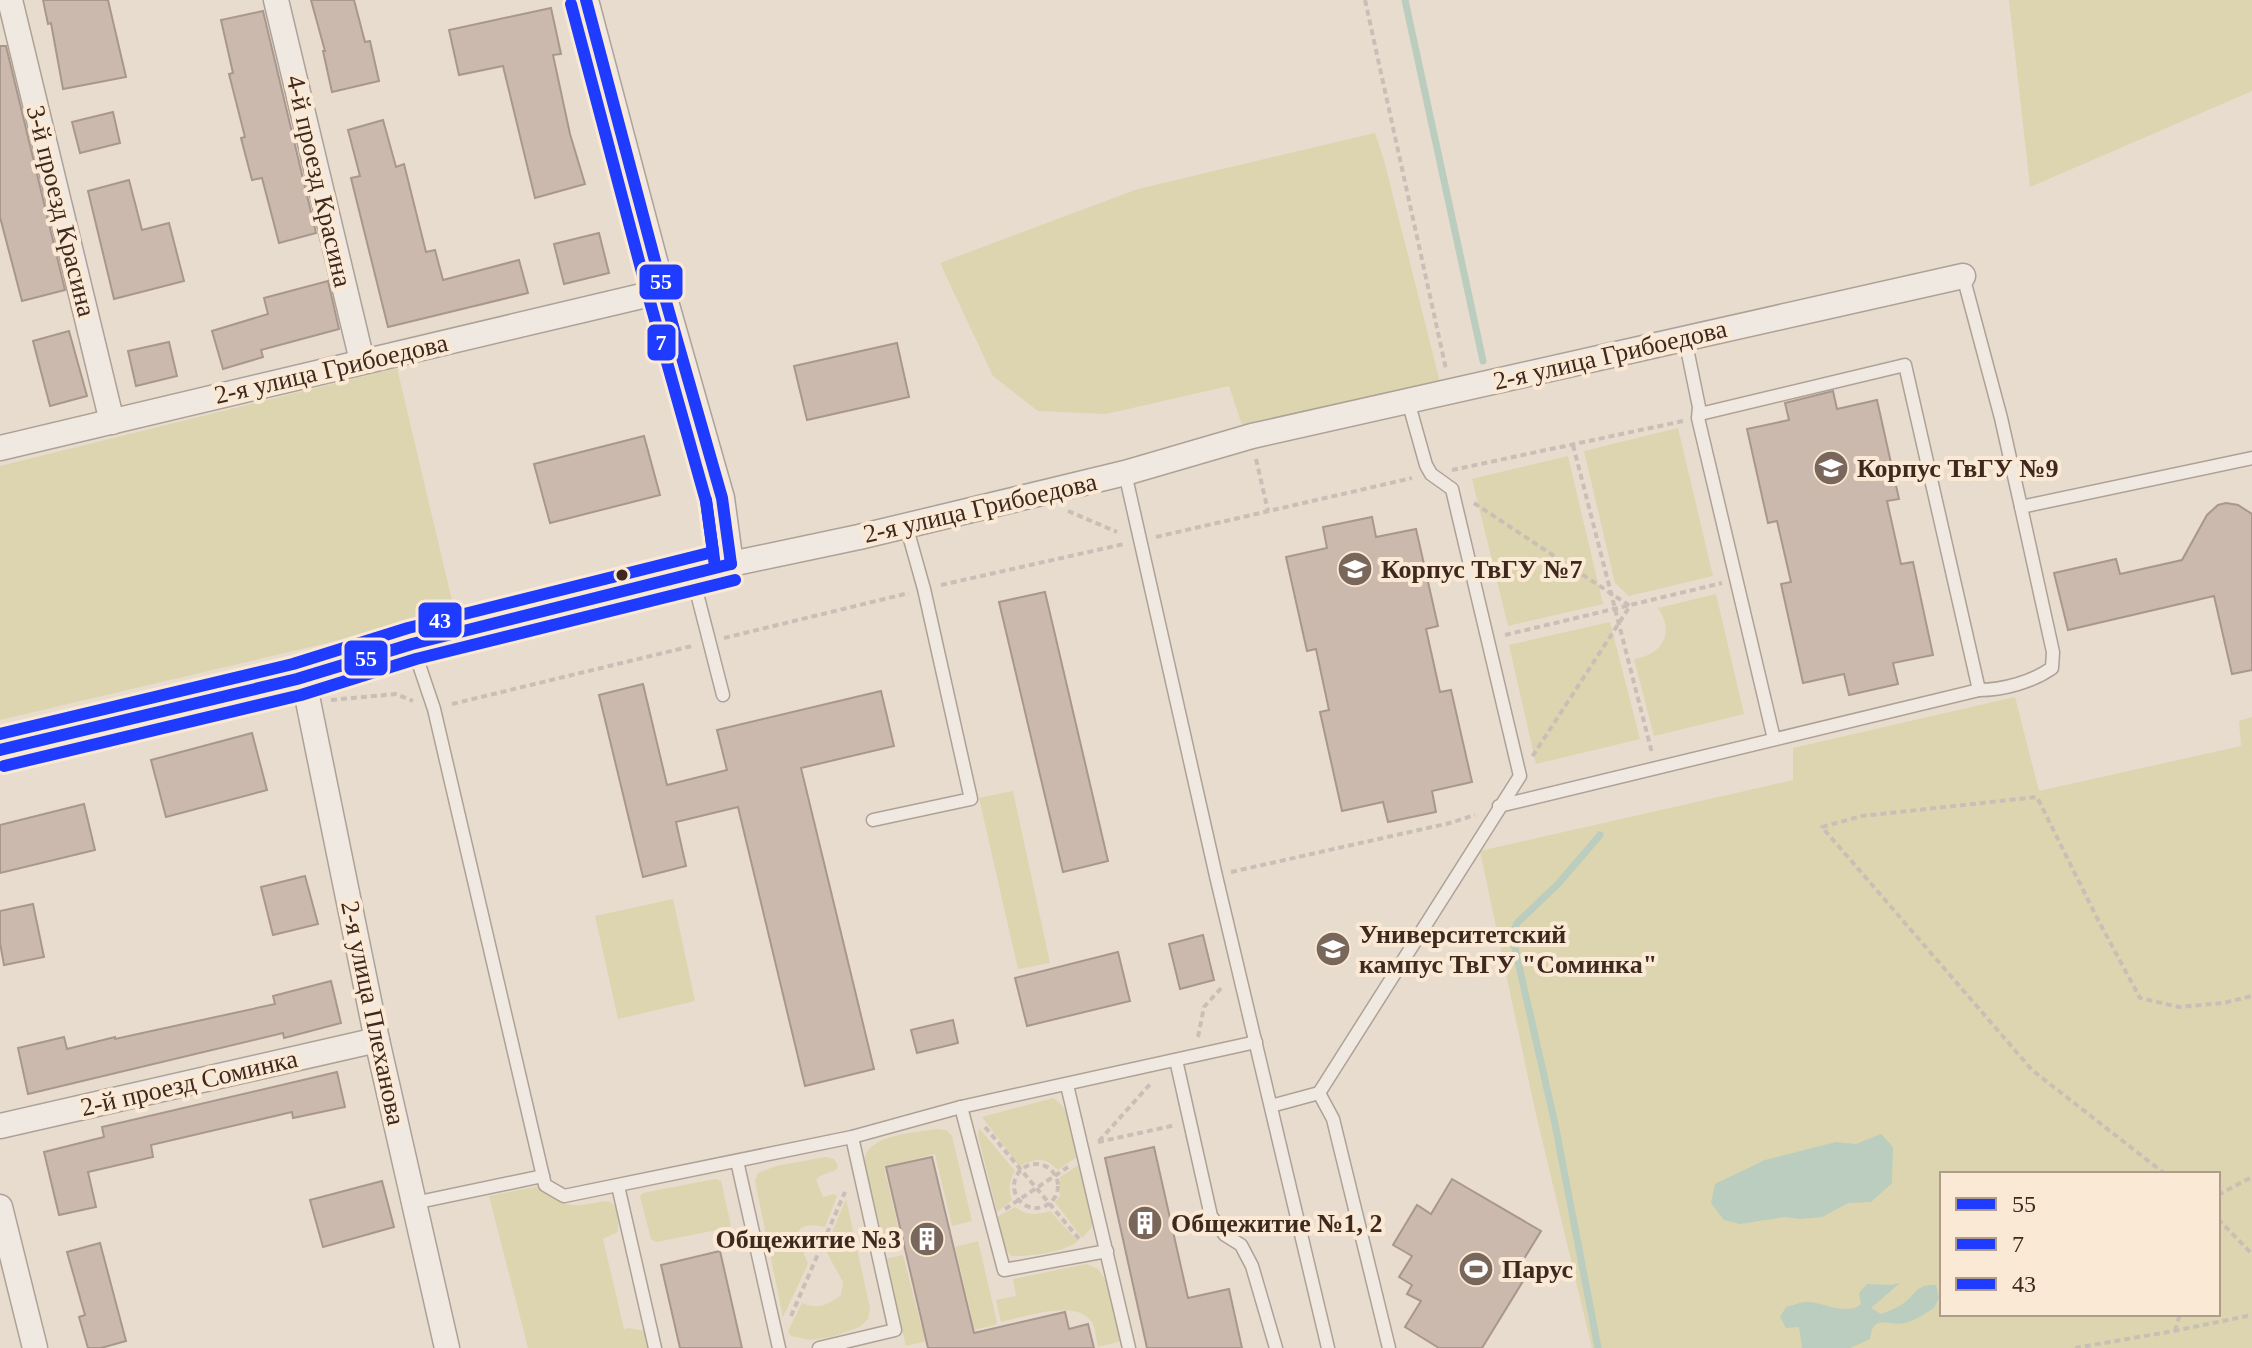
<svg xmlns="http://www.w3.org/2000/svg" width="2252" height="1348" viewBox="0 0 2252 1348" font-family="Georgia,serif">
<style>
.green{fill:#dcd5af;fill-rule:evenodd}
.water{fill:#bacdbe}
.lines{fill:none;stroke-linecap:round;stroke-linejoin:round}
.stream{stroke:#bacdbe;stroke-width:7}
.building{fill:#ccb9ae;stroke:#a9978d;stroke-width:2}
.lane-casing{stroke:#aea197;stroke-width:15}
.street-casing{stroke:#aea197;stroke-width:27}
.path{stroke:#c9bfb7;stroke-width:4;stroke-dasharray:6 4;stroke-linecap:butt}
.lane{stroke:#f0e9e1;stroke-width:12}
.street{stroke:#f0e9e1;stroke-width:24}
.bus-1-casing{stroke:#fae9d4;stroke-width:18}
.bus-2-casing{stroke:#fae9d4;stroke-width:18}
.bus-3-casing{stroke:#fae9d4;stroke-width:18}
.bus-1{stroke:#1f3bff;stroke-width:12}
.bus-2{stroke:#1f3bff;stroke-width:12}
.bus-3{stroke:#1f3bff;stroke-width:12}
.bus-dot{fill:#3f281d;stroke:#fae9d4;stroke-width:3}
.labels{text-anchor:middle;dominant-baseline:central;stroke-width:8;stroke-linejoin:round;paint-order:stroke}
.street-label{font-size:26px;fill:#3f281d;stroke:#fae9d4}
.poi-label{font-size:26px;font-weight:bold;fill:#3f281d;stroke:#fae9d4;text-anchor:start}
.line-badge{stroke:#fae9d4;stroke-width:3}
.badge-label{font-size:22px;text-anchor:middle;font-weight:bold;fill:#fff}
</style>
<rect width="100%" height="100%" fill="#e8dcce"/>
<!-- green -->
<g class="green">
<path d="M2009 0H2252V91L2030 187Z"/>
<path d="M1375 133 1385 164 1440 382 1243 428 1229 386 1106 414 1038 411 993 376 940 263 1138 189Z"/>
<path d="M397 368 455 613 0 720V466Z"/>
<path d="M1678 428 1713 576 1629 596 1615 583 1584 451Z"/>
<path d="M1568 456 1603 604 1508 626 1472 479Z"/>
<path d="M1716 594 1744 714 1654 736 1634 659C1663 655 1675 632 1658 608Z"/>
<path d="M1610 622 1640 739 1536 764 1509 645Z"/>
<path d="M2015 697 2039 791 2241 746 2239 721 2252 717V1348H1592L1535 1110 1480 851 1793 780V748ZM1942 1174H2218V1314H1942Z"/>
<path d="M1013 791 1050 963 1018 969 979 798Z"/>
<path d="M673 899 695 1001 618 1019 595 916Z"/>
<path d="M1053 1098C1074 1112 1073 1134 1077 1157L1058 1170C1043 1156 1037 1159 1019 1166L982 1117Z"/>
<path d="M979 1128 1015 1171C1009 1181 1008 1188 1012 1200L997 1212 978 1136Z"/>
<path d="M936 1129 946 1130 952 1136 972 1221 952 1226 935 1154 884 1167 901 1239 884 1243 864 1160C869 1134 914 1133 936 1129Z"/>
<path d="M826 1157 834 1159 838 1166 836 1170 820 1176 816 1180 823 1197 834 1194 837 1196 825 1227 810 1225 801 1228 796 1235 808 1264 783 1317 755 1181 758 1173 776 1166Z"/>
<path d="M1079 1165 1093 1218 1092 1227 1082 1238 1055 1202 1060 1196V1177Z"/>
<path d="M715 1179 721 1181 731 1226 727 1228 656 1242 651 1239 640 1197 643 1193Z"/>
<path d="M539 1186C549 1195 559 1203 572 1205 600 1208 619 1183 618 1232L603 1239 624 1329 629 1328 643 1331 649 1343V1348H528L489 1196Z"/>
<path d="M846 1199 870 1308 868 1319 860 1327 832 1337 810 1340 791 1336 788 1331 802 1303C818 1310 828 1305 841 1295L843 1282 825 1249Z"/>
<path d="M1015 1207C1027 1216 1036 1215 1050 1211L1078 1241C1066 1252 1027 1257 1011 1256L1004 1247 995 1218Z"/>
<path d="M978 1241 997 1322 995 1325 906 1346 885 1259 903 1255 921 1325 971 1313 955 1247Z"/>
<path d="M1086 1264 1098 1269 1107 1282 1122 1341 1098 1347C1096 1340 1096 1328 1092 1322 1076 1298 1025 1317 1001 1322L996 1300 1016 1296 1013 1279Z"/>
</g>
<!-- water -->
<g class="water">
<path d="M1881 1134 1893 1147 1892 1183 1871 1202 1848 1203 1822 1217 1801 1219 1784 1217 1740 1224 1724 1220 1711 1203 1715 1184 1765 1160 1836 1142 1856 1144Z"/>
<path d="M1900 1283 1871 1308 1881 1314C1888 1311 1895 1309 1901 1305 1917 1295 1914 1284 1936 1285L1939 1298 1934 1308C1926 1313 1914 1321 1905 1323 1889 1327 1873 1312 1870 1339L1850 1348H1802L1799 1327 1786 1328 1780 1317 1786 1307C1792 1306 1798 1303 1805 1302 1822 1301 1847 1317 1861 1304L1859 1293 1867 1284 1890 1285Z"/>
</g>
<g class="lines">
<!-- stream -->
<g class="stream">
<path d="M1405 0 1483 361"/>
<path d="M1598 1348 1555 1124 1512 935 1517 923 1558 884 1600 835"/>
</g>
</g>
<!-- building -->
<g class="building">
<path d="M43 0H108L126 77 63 89 51 23 48 24Z"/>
<path d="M311 0H354L365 42 370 41 379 81 332 92 323 51H325Z"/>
<path d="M551 8 561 54 553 55 570 134 585 184 535 198 503 66 459 75 449 30Z"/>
<path d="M263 11 316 233 279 243 262 178 252 180 241 138 245 137 229 74 233 73 221 20Z"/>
<path d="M0 46H6L65 290 22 301 0 217Z"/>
<path d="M113 112 120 143 80 153 72 122Z"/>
<path d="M383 120 396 167 404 164 426 252 435 250 443 280 519 260 528 293 388 327 351 178 360 176 348 130Z"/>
<path d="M129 180 142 230 169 223 184 281 114 299 88 191Z"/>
<path d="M599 233 609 273 564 284 554 244Z"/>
<path d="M328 281 339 329 261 350 263 357 223 369 212 331 268 314 264 298Z"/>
<path d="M69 331 87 396 50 406 33 341Z"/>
<path d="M169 342 177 376 136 386 128 351Z"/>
<path d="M897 343 909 397 807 420 794 366Z"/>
<path d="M1833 391 1837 409 1877 400 1899 499 1887 501 1901 564 1913 562 1933 655 1893 663 1898 684 1849 695 1844 674 1803 683 1781 584 1791 582 1777 521 1768 523 1747 429 1789 420 1785 403Z"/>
<path d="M644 436 660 495 550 523 534 464Z"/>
<path d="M2226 503 2238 505 2252 514V670L2232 674 2214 596 2068 630 2054 573 2116 559 2120 574 2182 560 2207 515 2218 505Z"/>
<path d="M1372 517 1376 537 1416 529 1438 626 1426 629 1440 692 1451 690 1472 782 1432 791 1436 812 1388 822 1383 802 1342 811 1320 712 1329 710 1316 649 1307 651 1286 557 1327 548 1323 527Z"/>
<path d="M1045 592 1108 861 1063 872 999 602Z"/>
<path d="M643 684 667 785 727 770 717 730 881 691 894 746 801 768 874 1069 805 1086 738 807 676 822 686 866 643 877 599 695Z"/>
<path d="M252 733 267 790 166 817 151 760Z"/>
<path d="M84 804 95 850 0 873V825Z"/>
<path d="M305 876 318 924 273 935 261 887Z"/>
<path d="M33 904 44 957 4 965 0 943V911Z"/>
<path d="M1203 935 1214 980 1180 989 1169 944Z"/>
<path d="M1118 952 1130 1001 1027 1026 1015 978Z"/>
<path d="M331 981 341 1023 284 1038 283 1033 28 1094 18 1048 64 1037 67 1049 115 1037V1039L275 1004 273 996Z"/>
<path d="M953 1020 958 1043 917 1053 911 1030Z"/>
<path d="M337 1072 345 1107 293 1118 292 1112 151 1145 153 1157 88 1172 96 1207 59 1215 44 1152 104 1137 102 1127Z"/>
<path d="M1154 1147 1188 1298 1229 1289 1242 1348H1147L1105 1158Z"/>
<path d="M932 1157 974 1333 1065 1312 1069 1329 1088 1324 1094 1348H928L886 1167Z"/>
<path d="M1452 1179 1541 1231 1519 1267 1528 1273 1482 1348H1439L1405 1327 1421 1301 1407 1294 1412 1285 1399 1277 1412 1256 1393 1245 1417 1205 1431 1214Z"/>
<path d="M382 1181 394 1227 323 1247 310 1200Z"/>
<path d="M100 1243 126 1341 101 1348H88L79 1317 85 1315 67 1252Z"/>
<path d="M720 1251 742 1348H680L661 1265Z"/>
</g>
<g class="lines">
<defs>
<g id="lane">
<path d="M1963 276 2001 418 2021 507 2252 458"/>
<path d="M1685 339 1699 407 1698 418 1774 739"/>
<path d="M1125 473 1216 876 1328 1348"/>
<path d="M692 574 723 695"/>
<path d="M412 644 434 709 545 1185 564 1196 852 1137 961 1107 1256 1042"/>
<path d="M1979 690C2003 690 2032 682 2052 668L2053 652 2021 507"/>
<path d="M1499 806 1979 690 1905 365 1700 414"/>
<path d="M873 820 971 799 924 589 906 525"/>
<path d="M1176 1060 1211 1216 1225 1235 1241 1245 1252 1266 1276 1348"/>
<path d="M1067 1085 1129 1348"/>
<path d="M1319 1093 1520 776 1452 489 1431 474 1426 465 1408 401"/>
<path d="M1271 1106 1319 1093 1333 1119 1389 1348"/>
<path d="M961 1107 1004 1270 1107 1251"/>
<path d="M737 1161 779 1348"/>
<path d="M618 1186 655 1348"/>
<path d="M414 1203 543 1176"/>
<path d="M819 1348 895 1330 852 1137"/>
</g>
<g id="street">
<path d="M10 0 112 422"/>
<path d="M276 0 362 361"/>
<path d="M586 0 663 291 722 498 731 564"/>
<path d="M0 448 663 291"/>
<path d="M297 679 308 701 377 1040 447 1348"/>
<path d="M0 750 297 679 412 644 731 564 859 537 1125 473 1252 436 1963 276"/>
<path d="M0 1126 377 1040"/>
<path d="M0 1207 35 1348"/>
</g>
</defs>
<!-- lane casing -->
<use href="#lane" class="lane-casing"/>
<!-- street casing -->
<use href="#street" class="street-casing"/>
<!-- path -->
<g class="path">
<path d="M1365 0 1446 369"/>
<path d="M1573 445 1652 753"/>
<path d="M1256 459 1268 511"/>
<path d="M1452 470 1683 421"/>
<path d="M1474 503 1630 606 1532 757"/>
<path d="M1068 511 1117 532"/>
<path d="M1156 537 1412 478"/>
<path d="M941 585 1124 544"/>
<path d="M1505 635 1722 583"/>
<path d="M724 638 909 593"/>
<path d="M331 700 396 694 413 701"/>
<path d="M452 704 692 646"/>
<path d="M1231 872 1450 823 1475 815"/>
<path d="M1198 1037 1204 1007 1223 986"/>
<path d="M985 1127 1080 1240"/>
<path d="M1099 1141 1152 1082"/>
<path d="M1098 1142 1176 1125"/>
<circle cx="1036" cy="1186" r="22"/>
<path d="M2165 1174 2032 1070 1822 827 1862 816 2037 797 2096 916 2140 998 2179 1007 2223 1003 2252 996"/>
<path d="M2218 1195 2252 1177"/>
<path d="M1005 1209 1068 1167"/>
<path d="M2218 1219 2252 1254"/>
<path d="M791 1316 845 1192"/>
<path d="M2175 1331 2180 1314"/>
<path d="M2075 1348 2174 1331 2252 1315"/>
</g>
<!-- lane -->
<use href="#lane" class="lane"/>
<!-- street -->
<use href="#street" class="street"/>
<defs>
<g id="bus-1">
<path d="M586 0 663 291 722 498 731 564"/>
<path d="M0 750 297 679 412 644 731 564"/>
</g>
<g id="bus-2">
<path d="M571 4 648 295 706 501 715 566"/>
<path d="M4 766 301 695 416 659 735 580"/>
</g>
<path id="bus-3" d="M0 734 293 664 408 628 713 552 706 500"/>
</defs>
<!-- bus-1 casing -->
<use href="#bus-1" class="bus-1-casing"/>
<!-- bus-2 casing -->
<use href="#bus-2" class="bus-2-casing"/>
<!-- bus-3 casing -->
<use href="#bus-3" class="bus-3-casing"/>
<!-- bus-1 -->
<use href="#bus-1" class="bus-1"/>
<!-- bus-2 -->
<use href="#bus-2" class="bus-2"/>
<!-- bus-3 -->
<use href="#bus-3" class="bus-3"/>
</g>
<!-- icons -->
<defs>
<symbol id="university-disc" viewBox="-11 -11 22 22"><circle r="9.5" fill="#7a675b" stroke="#fae9d4"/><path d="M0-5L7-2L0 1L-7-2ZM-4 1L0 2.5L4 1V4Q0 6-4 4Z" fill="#fff"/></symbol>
<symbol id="building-disc" viewBox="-11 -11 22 22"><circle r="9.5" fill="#7a675b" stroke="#fae9d4"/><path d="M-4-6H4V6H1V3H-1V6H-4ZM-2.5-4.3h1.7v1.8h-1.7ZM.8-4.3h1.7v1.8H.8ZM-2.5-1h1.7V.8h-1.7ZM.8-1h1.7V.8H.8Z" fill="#fff"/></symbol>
<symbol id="stadium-disc" viewBox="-11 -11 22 22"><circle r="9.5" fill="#7a675b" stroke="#fae9d4"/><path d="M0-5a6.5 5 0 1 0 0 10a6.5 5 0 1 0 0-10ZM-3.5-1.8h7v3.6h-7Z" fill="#fff"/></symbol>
</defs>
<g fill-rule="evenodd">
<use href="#university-disc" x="1811" y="448" width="40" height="40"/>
<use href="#university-disc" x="1335" y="549" width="40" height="40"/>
<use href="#university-disc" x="1313" y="929" width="40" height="40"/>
<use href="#building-disc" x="1125" y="1203" width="40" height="40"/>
<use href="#building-disc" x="907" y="1219" width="40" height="40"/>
<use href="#stadium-disc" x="1456" y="1249" width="40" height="40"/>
</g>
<!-- markers -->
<circle class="bus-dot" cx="622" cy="575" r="7"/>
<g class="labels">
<!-- street labels -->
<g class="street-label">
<text transform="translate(319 181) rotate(77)">4-й проезд Красина</text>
<text transform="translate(61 211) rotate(76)">3-й проезд Красина</text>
<text transform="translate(1610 355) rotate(-13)">2-я улица Грибоедова</text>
<text transform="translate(331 369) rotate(-13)">2-я улица Грибоедова</text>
<text transform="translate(980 508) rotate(-13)">2-я улица Грибоедова</text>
<text transform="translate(373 1013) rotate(78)">2-я улица Плеханова</text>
<text transform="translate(189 1083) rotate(-13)">2-й проезд Соминка</text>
</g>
<!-- poi labels -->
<g class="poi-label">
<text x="1857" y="468">Корпус ТвГУ №9</text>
<text x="1381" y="569">Корпус ТвГУ №7</text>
<text x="1359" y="934">Университетский<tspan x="1359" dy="30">кампус ТвГУ "Соминка"</tspan></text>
<text x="1171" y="1223">Общежитие №1, 2</text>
<text x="901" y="1239" text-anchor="end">Общежитие №3</text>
<text x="1502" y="1269">Парус</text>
</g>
</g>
<g class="line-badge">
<rect x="638" y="263" width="46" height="38" rx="8" fill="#1f3bff"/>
<rect x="646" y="323" width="31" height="39" rx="8" fill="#1f3bff"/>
<rect x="417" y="601" width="46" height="38" rx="8" fill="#1f3bff"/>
<rect x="343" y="639" width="46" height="38" rx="8" fill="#1f3bff"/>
</g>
<g class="badge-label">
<text x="661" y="289">55</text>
<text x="661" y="350">7</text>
<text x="440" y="628">43</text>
<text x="366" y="666">55</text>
</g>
<!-- legend -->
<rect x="1940" y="1172" width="280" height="144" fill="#fae9d4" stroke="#af9c8b" stroke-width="2"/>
<rect x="1956" y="1198" width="40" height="12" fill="#1f3bff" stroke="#af9c8b" stroke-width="2"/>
<text x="2012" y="1212" font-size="24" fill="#3f281d">55</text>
<rect x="1956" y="1238" width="40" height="12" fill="#1f3bff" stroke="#af9c8b" stroke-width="2"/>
<text x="2012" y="1252" font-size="24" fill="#3f281d">7</text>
<rect x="1956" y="1278" width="40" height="12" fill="#1f3bff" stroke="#af9c8b" stroke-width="2"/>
<text x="2012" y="1292" font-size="24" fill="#3f281d">43</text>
</svg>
